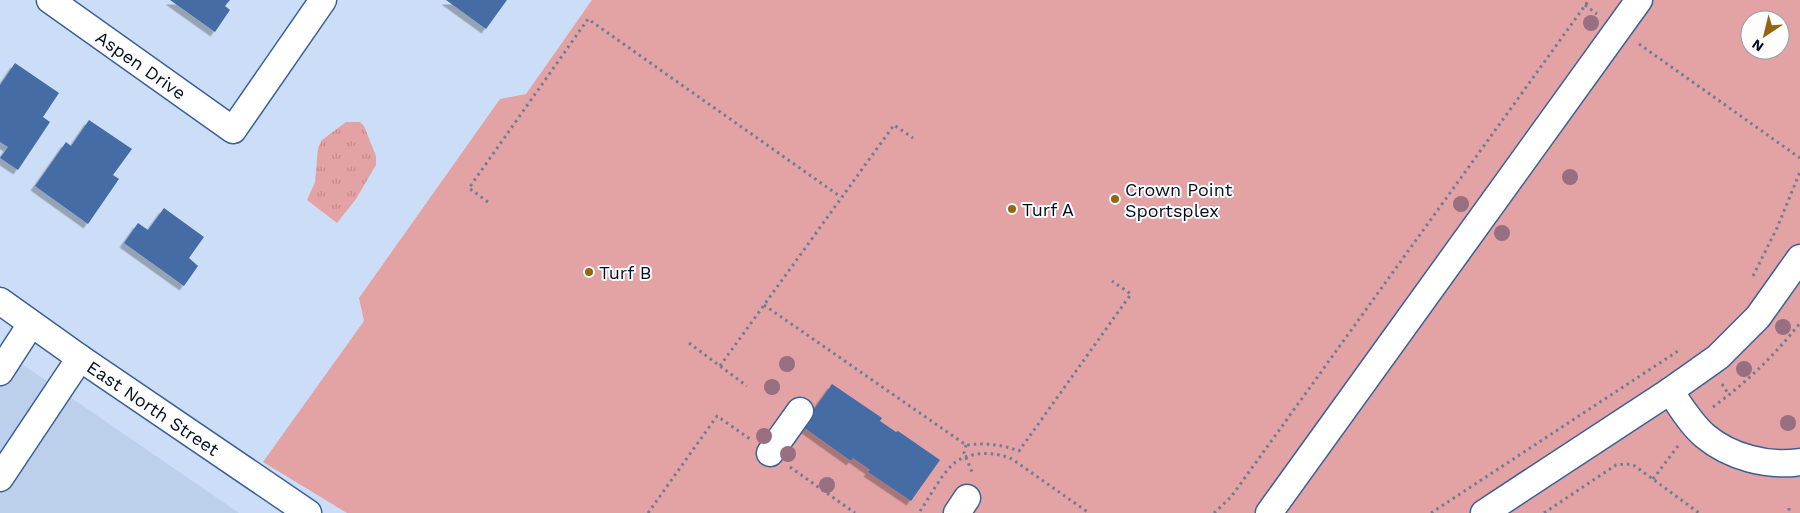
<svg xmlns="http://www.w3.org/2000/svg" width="1800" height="513" viewBox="0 0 1800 513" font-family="'Work Sans',sans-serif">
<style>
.built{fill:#bccfeb}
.park{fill:url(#park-tufts)}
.pitch{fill:#e3a2a4;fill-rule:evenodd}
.building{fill:#456ca4;filter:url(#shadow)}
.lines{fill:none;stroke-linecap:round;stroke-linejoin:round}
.minor-casing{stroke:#3b6198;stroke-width:29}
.path{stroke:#6f7e95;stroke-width:3;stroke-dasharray:2.5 4;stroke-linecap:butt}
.minor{stroke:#fff;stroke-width:26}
.tree{fill:#986e81}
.poi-dot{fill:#936712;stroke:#fdfdfd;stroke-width:2}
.labels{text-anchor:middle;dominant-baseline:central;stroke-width:4;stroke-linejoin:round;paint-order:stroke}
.street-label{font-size:18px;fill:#010d22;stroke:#fdfdfd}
.poi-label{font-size:18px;fill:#010d22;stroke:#fdfdfd;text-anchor:start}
</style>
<defs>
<pattern id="park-tufts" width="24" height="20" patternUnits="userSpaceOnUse" patternTransform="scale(1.25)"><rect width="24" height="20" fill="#e3a2a4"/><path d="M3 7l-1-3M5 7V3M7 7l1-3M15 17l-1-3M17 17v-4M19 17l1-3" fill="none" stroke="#c18a8d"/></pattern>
<filter id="shadow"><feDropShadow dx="-4.5" dy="4.5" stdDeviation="0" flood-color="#0004"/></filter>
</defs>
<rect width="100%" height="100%" fill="#ccdef7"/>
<!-- built -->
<path class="built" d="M0 349 239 513H0Z"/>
<!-- park -->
<path class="park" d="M346 122H360L364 126 376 156V165L356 199 337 223 307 200 315 182 318 148 322 140Z"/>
<!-- pitch -->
<path class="pitch" d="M592 0H1800V513H347L263 462 364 321 359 298 500 99 526 94ZM1750 20H1780V50H1750Z"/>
<!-- building -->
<g class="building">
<path d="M170 0H230L225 6 230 10 215 32Z"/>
<path d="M446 0H507L486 29Z"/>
<path d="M15 63 59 93 43 117 50 122 18 170 0 158 8 147 0 142V85Z"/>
<path d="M89 120 132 149 113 175 119 179 88 224 35 186 66 142 71 146Z"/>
<path d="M164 208 204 237 189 258 198 266 184 286 124 243 138 223 148 230Z"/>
<path d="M832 384 882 418 880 421 896 432 898 431 940 460 911 501 868 472 870 470 853 458 851 461 802 426Z"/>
</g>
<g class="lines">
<defs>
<g id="minor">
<path d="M50 0 233 130 323 0"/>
<path d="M0 301 80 358 308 513"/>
<path d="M0 372 31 324"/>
<path d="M1670 391C1681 407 1691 424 1705 436 1730 457 1768 467 1800 462"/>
<path d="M770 453 800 411"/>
<path d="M0 478 80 358"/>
<path d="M957 513 967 498"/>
<path d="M1269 513 1639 0"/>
<path d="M1484 513 1670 391 1718 357 1758 317 1800 258"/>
</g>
</defs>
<!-- minor casing -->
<use href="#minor" class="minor-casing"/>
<!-- path -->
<g class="path">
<path d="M1585 5 1597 14"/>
<path d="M1639 44 1800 158"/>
<path d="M488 202 469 188 588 19 841 197"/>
<path d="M1753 276 1777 228 1800 172"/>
<path d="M764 305 966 445C985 443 1001 444 1019 451L1131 294 1112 281"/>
<path d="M689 343 747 386"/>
<path d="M720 366 894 125 913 138"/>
<path d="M1722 384 1729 395"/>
<path d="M1713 407C1747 382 1775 355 1800 323"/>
<path d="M966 445 964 453 972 472"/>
<path d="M790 467 855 513"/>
<path d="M1653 479 1678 446"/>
<path d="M1789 508V513"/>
<path d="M920 511C930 497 939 478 952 465 967 451 994 451 1012 459L1089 513"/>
<path d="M648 513 717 416 750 439"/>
<path d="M1214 513 1231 497 1589 0"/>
<path d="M1431 513 1681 349"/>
<path d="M1544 513 1616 465 1627 464 1635 466 1699 513"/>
</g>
<!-- minor -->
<use href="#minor" class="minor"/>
</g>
<!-- trees -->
<g class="tree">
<circle cx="1591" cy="23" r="8"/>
<circle cx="1570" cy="177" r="8"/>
<circle cx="1461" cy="204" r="8"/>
<circle cx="1502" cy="233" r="8"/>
<circle cx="1783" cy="327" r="8"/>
<circle cx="787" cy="364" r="8"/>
<circle cx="1744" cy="369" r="8"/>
<circle cx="772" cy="387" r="8"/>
<circle cx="1788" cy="423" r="8"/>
<circle cx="764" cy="436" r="8"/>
<circle cx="788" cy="454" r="8"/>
<circle cx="827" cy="485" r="8"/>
</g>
<!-- markers -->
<g class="poi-dot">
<circle cx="1115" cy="199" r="5"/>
<circle cx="1012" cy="209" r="5"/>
<circle cx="589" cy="272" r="5"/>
</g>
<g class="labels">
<!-- street labels -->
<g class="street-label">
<text transform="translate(141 65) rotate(35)">Aspen Drive</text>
<text transform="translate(153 408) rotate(34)">East North Street</text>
</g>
<!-- poi labels -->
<g class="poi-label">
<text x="1125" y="189">Crown Point<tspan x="1125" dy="21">Sportsplex</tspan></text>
<text x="1022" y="209">Turf A</text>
<text x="599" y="272">Turf B</text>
</g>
</g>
<!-- north arrow -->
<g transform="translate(1765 35) rotate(215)"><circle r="24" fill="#fdfdfd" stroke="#989da5"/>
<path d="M0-4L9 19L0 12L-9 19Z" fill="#936712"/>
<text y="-8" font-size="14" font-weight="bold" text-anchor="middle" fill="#010d22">N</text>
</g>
</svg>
